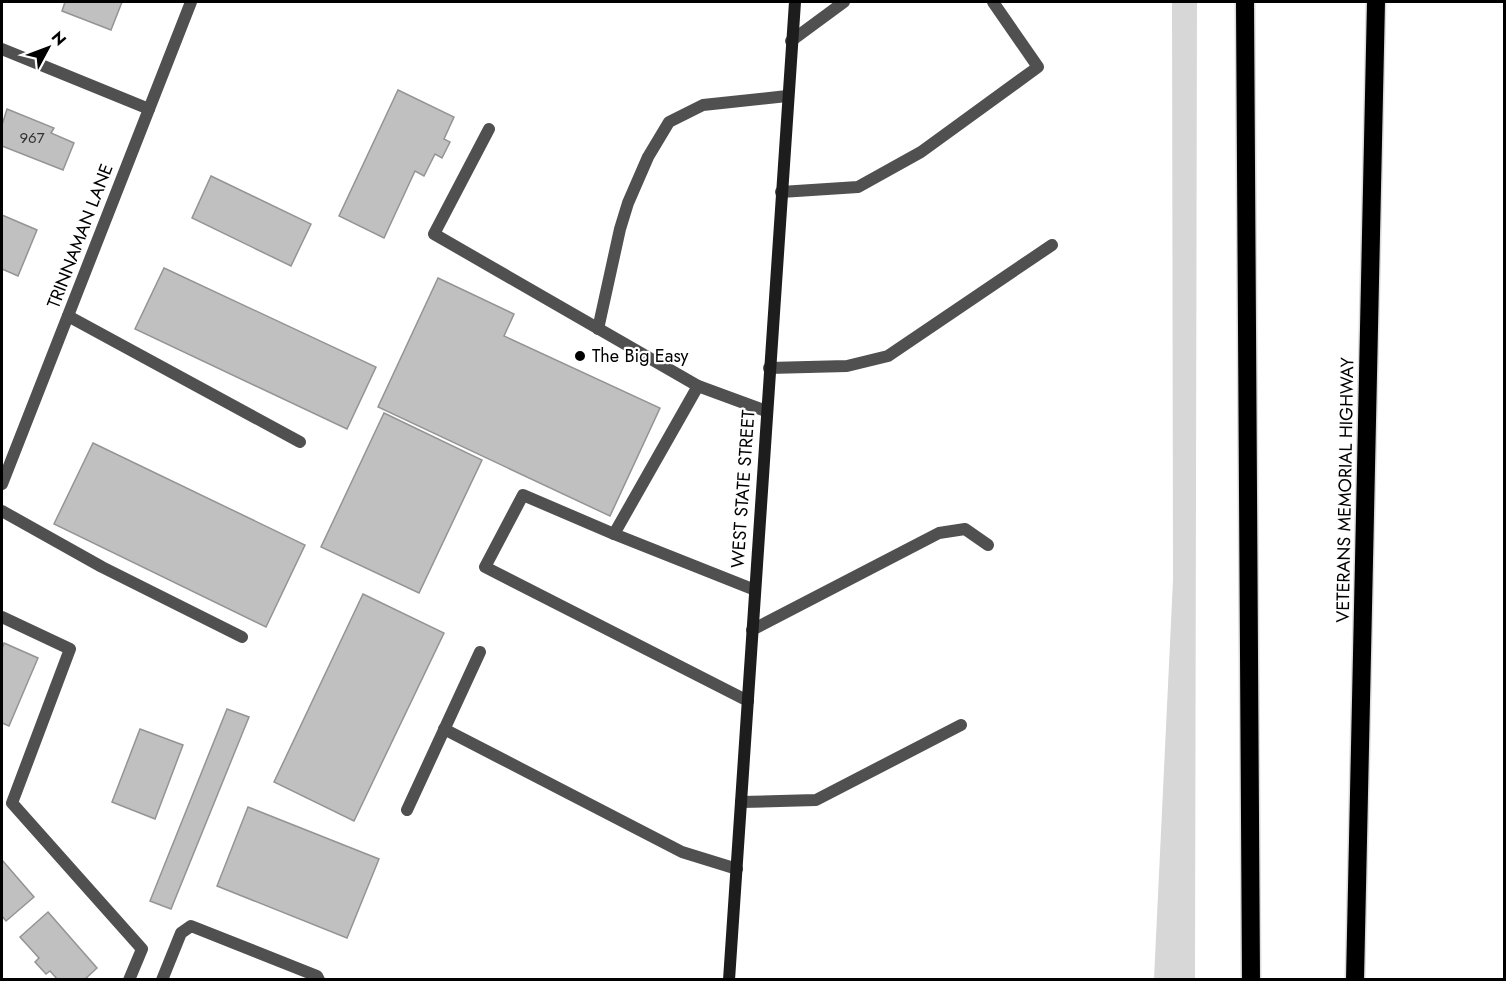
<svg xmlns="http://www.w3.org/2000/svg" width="1506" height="981" viewBox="0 0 1506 981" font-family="Jost,sans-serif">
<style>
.green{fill:#d7d7d7}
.building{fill:#c0c0c0;stroke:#949494;stroke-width:1.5}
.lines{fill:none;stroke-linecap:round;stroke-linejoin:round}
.motorway-casing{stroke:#dbdbdb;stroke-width:21}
.service{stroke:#505050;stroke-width:12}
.minor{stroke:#505050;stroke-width:12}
.secondary{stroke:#1d1d1d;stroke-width:12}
.motorway{stroke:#000;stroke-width:18}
.poi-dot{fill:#000;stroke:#fff;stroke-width:2}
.labels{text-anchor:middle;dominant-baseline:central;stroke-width:4.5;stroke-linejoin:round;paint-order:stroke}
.number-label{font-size:15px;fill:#303030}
.street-label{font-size:18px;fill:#000;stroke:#fff}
.poi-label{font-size:18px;fill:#000;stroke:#fff;text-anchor:start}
</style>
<rect width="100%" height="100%" fill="#fff"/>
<!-- green -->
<path class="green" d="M1172 2H1197L1195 980 1154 979 1173 580Z"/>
<!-- building -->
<g class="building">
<path d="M65 2H122L111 30 62 11Z"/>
<path d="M398 90 454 117 444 139 450 142 442 158 435 154 424 176 415 171 384 238 339 216Z"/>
<path d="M7 109 54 128 51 133 74 143 63 170 2 146V125Z"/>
<path d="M211 176 311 224 291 266 192 218Z"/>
<path d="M2 215 37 230 18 276 2 269Z"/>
<path d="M164 268 376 367 347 429 135 329Z"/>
<path d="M438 278 514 314 504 336 660 408 610 516 378 407Z"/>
<path d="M384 413 482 460 419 593 321 547Z"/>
<path d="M93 443 305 545 266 627 54 524Z"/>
<path d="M363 594 444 633 354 821 274 782Z"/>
<path d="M4 643 38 658 9 726 2 723V649Z"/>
<path d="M227 709 249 717 171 909 150 901Z"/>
<path d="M140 729 183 745 155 819 112 802Z"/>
<path d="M248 807 379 859 347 938 217 886Z"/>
<path d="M2 860 34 897 6 921 2 916Z"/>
<path d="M48 912 97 968 84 980H58L50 971 46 974 35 962 39 958 20 937Z"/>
</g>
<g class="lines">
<defs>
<g id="motorway">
<path d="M1245 2 1251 980"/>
<path d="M1355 980 1376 2"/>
</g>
</defs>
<!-- motorway casing -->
<use href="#motorway" class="motorway-casing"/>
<!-- service -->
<g class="service">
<path d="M489 129 434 234 698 386 766 411"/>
<path d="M781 192 858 187 921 152 1038 67 993 2"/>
<path d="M68 316 300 442"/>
<path d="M598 329 620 229 628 203 648 157 669 122 703 105 787 96"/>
<path d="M769 368 847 366 888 356 1052 245"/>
<path d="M698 386 614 534 755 590"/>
<path d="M2 511 102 567 242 637"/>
<path d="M614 534 523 495 485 567 748 701"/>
<path d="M2 617 70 649 12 803 142 949 129 980"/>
<path d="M752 630 939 533 965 529 988 545"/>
<path d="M444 729 682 852 737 869"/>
<path d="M741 802 816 800 961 725"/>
<path d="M407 810 480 652"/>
<path d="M162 980 181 933 191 926 317 976 319 980"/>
</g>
<!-- minor -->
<g class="minor">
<path d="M791 41 844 2"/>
<path d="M2 49 149 109"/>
<path d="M2 484 191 2"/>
</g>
<!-- secondary -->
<path class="secondary" d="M729 980 795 2"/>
<!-- motorway -->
<use href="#motorway" class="motorway"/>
</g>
<!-- markers -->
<circle class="poi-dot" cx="580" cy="356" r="6"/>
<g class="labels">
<!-- number labels -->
<g class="number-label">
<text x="32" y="138">967</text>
</g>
<!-- street labels -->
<g class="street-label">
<text transform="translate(80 236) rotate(-69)">TRINNAMAN LANE</text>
<text transform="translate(743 489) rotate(-86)">WEST STATE STREET</text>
<text transform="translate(1345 490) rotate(-89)">VETERANS MEMORIAL HIGHWAY</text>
</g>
<!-- poi labels -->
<g class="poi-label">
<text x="592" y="356">The Big Easy</text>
</g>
</g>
<!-- border -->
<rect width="1506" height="981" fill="none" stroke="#000000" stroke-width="6"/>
<!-- north arrow -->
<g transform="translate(48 48) rotate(49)" stroke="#ffffff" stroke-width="4.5" paint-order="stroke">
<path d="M0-4.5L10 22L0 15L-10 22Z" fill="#000000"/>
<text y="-9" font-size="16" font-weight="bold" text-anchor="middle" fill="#000000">N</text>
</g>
</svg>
